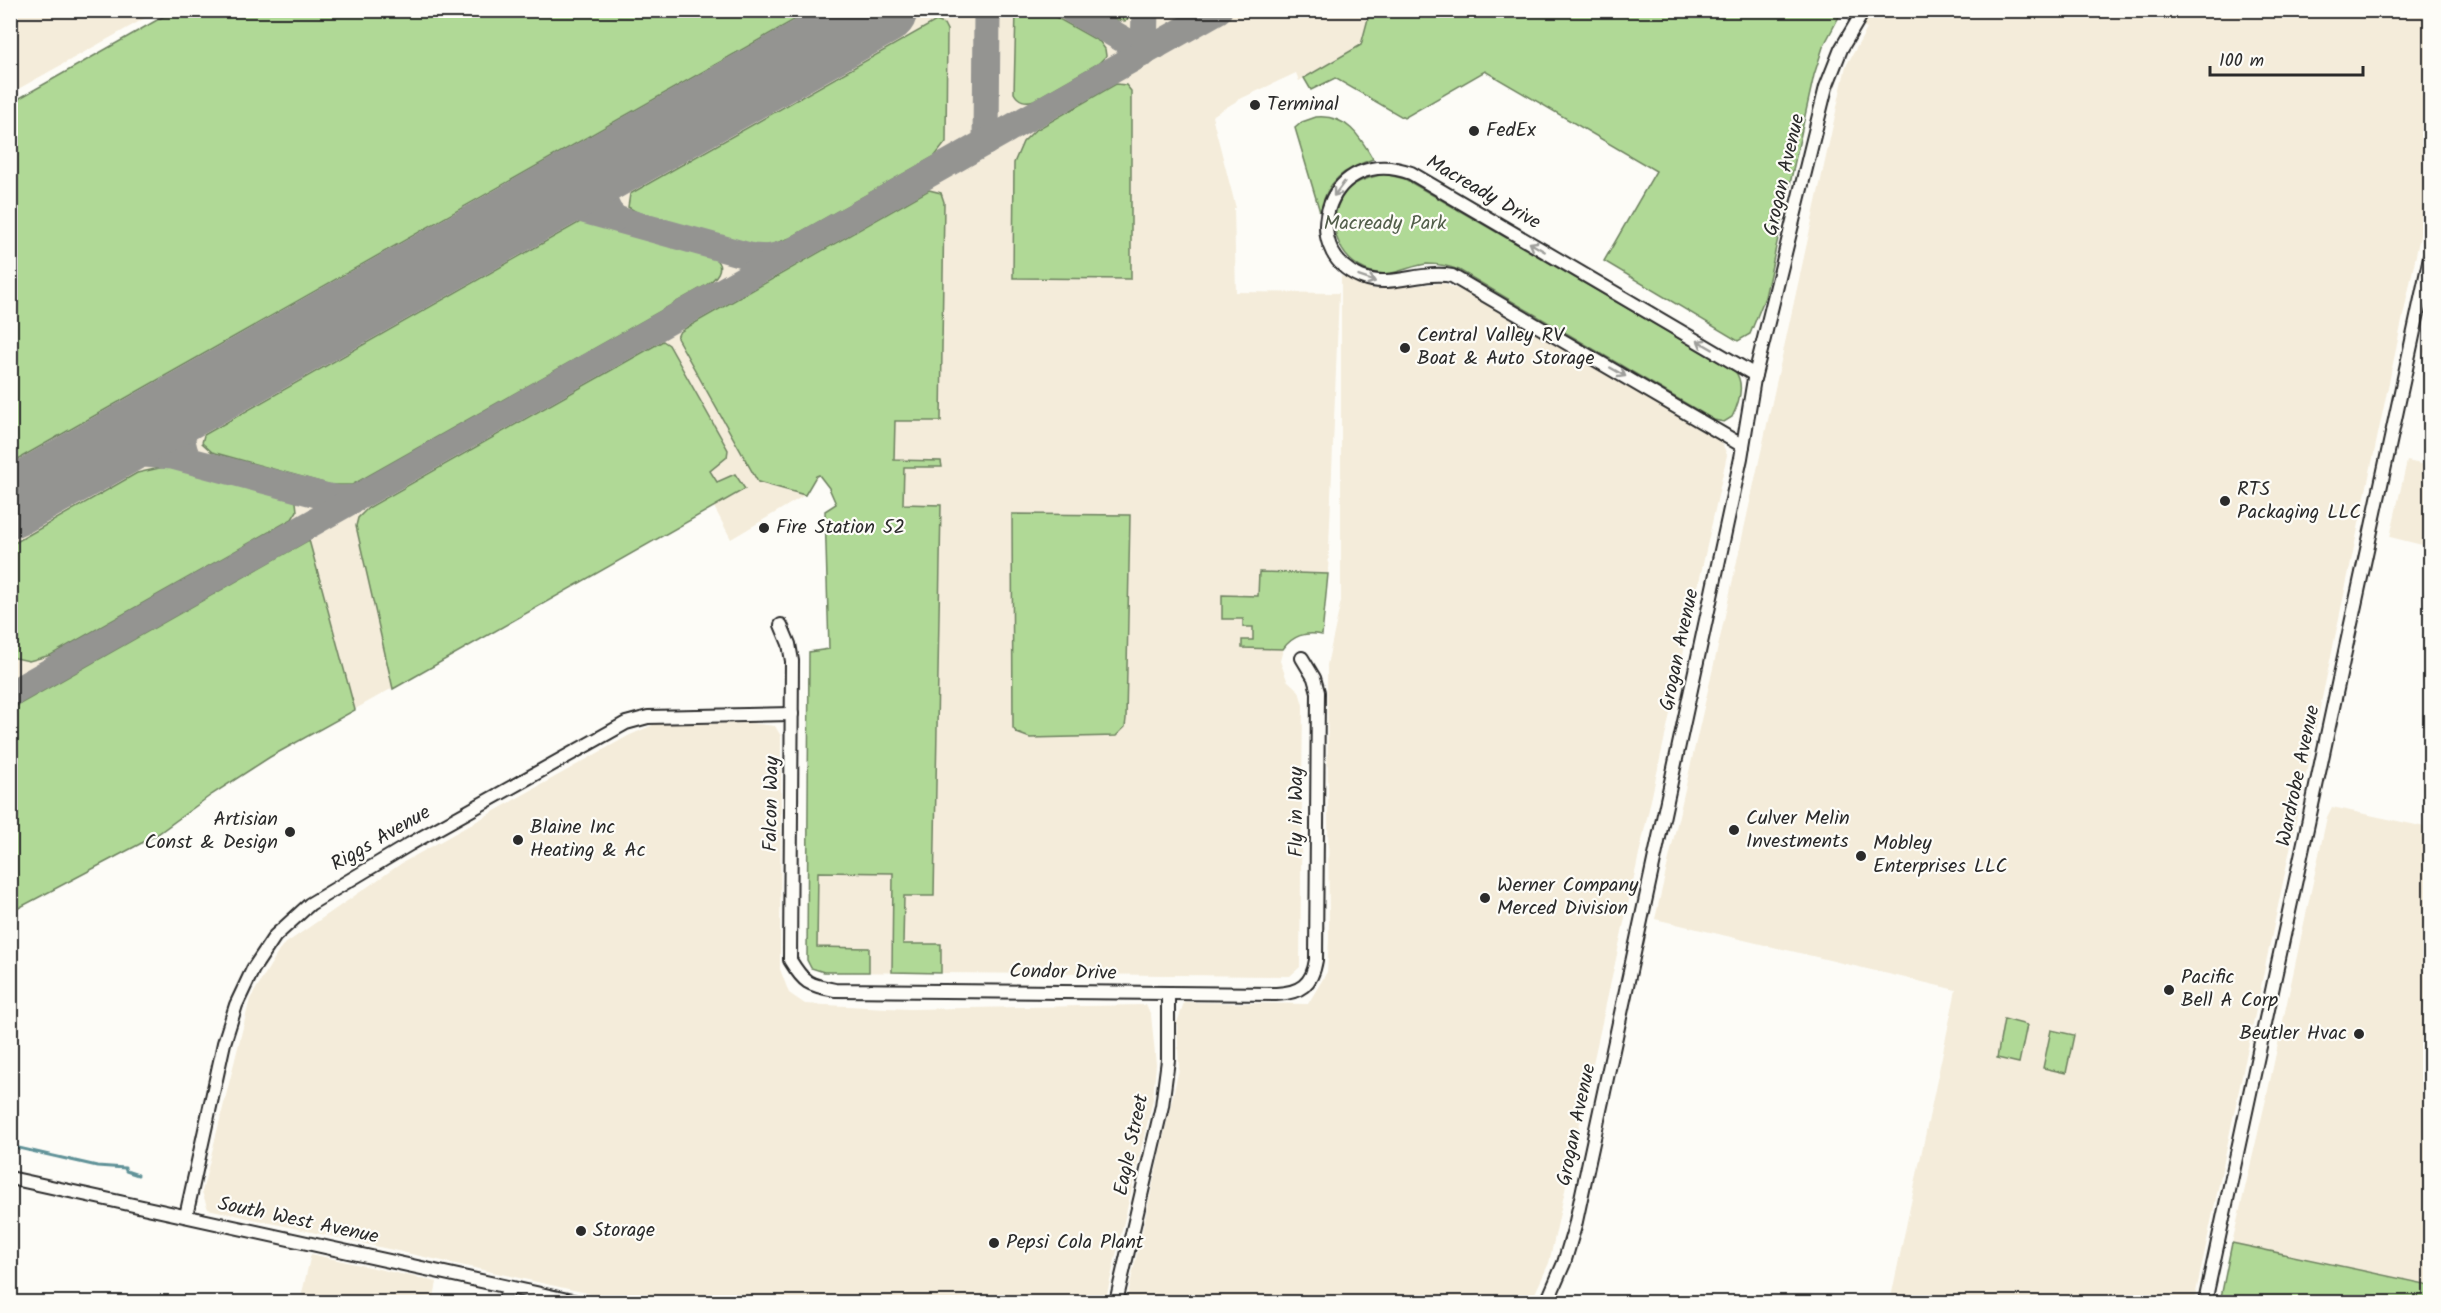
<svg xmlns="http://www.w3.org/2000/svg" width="2441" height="1313" viewBox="0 0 2441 1313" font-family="Kalam,sans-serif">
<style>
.built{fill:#f4ecda}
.green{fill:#b0d996;stroke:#6e8260;stroke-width:1.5}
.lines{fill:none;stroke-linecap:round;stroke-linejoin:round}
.stream{stroke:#619298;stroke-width:3}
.taxiway{stroke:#949491;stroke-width:27}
.runway{stroke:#949491;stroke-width:69}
.street-casing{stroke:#2b2b2b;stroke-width:16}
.street{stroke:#fdfcf7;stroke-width:12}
.oneway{stroke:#9e9e9b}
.poi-dot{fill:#2b2b2b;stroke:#fdfcf7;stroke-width:2}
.labels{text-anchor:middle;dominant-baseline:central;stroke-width:4.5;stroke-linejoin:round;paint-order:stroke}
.poi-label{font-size:20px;fill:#2b2b2b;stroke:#fdfcf7;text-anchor:start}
.street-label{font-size:20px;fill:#2b2b2b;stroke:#fdfcf7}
.park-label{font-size:20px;fill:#535f4b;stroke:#fdfcf7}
</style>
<rect width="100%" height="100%" fill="#fdfcf7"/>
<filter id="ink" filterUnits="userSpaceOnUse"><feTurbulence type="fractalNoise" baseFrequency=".0167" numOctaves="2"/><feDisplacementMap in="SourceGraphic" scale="12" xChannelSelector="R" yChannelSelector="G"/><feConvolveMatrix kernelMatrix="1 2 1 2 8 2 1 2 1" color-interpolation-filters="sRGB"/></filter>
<g filter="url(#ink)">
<!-- built -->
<g class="built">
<path d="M11 10H158V11L11 93Z"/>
<path d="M173 11H1842L1823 47 1814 75 1765 297 1750 334 1738 341 1604 261 1656 171 1485 71 1404 118 1335 78 1311 90 1304 78 1299 81 1296 73 1240 99 1212 116 1236 208H1234L1236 292 1339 293 1328 574 1322 635 1306 633 1288 641 1283 649 1280 661 1287 680 1299 691 1303 705 1300 967 1290 976 824 972 811 968 807 960 809 652 829 649 825 511 836 504 829 488 818 475 805 495 731 539 714 507 270 757 211 795 155 836 11 912V103Z"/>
<path d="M1848 11H2430V189L2194 1302H1890L1956 990 1655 919 1720 638 1846 66 1867 29Z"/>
<path d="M1341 276 1374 289 1443 283 1469 294 1721 440 1727 455 1549 1263 1531 1302H1126L1179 1069 1177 1023 1184 1002 1308 1004 1327 972 1329 939 1327 665 1341 601Z"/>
<path d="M2430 323V368L2424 351Z"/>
<path d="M2407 461 2430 466V547L2390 537Z"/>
<path d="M750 723 775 726 781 736 780 969 789 993 805 1004 909 1009 1146 1005 1151 1015 1156 1064 1153 1099 1105 1302H627L208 1209 202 1192 250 999 282 946 402 863 628 736 655 724Z"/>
<path d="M2332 807 2430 828V1285L2232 1243 2267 1095 2327 817Z"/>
<path d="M311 1254 437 1282 433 1302H300Z"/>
</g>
<!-- green -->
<g class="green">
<path d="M173 11V10L810 11 11 463V103Z"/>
<path d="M1016 11H1045L1100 42 1105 49 1106 56 1099 63 1034 100C1026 103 1018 101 1014 93Z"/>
<path d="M1100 11H1133L1131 17 1125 21 1116 20Z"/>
<path d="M1366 11H1842L1823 47 1814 75 1765 297 1750 334 1738 341 1604 261 1656 171 1485 71 1404 118 1335 78 1311 90 1304 78 1361 45 1369 15Z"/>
<path d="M936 21 944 24 947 30 946 142 935 156 790 238 771 245 756 246 640 214 628 207 630 194Z"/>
<path d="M1116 84 1126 85 1131 91V279L1013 278 1014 163 1023 142 1034 131Z"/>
<path d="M1316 117C1346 114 1360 136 1373 159 1344 169 1327 180 1320 212L1295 128 1302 122Z"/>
<path d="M1384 174 1405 179 1735 371C1745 384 1739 403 1732 417L1724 422 1714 420 1459 270C1449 266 1438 264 1427 264 1415 265 1403 271 1391 273 1369 277 1347 263 1339 243 1332 229 1334 212 1341 199 1350 182 1367 178 1384 174Z"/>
<path d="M929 190 941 193 944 202 941 421H895L894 460 941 461 942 467H904L903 504 941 505 934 896H904L903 944H941V973L892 972 893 873 818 872 817 947 869 948V972H824L811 968 807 960 809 652 829 649 825 511 836 504 829 488 819 475 816 476 805 495 758 482 677 338 679 333 686 328Z"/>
<path d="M580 222 589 223 714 258C727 268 715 279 705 286L352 485H331L212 452 202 443 204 435Z"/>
<path d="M663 341 669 345 728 450 727 457 710 471 717 482 735 474 745 489 393 689 356 526 358 518 368 508Z"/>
<path d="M164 467H179L288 497 296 502 297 511 292 519 51 655 29 661 11 657V545L137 473Z"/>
<path d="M1012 514 1130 515 1126 719 1125 727 1116 736 1030 738 1017 733 1013 728Z"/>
<path d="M309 540 355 710 270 757 211 795 155 836 11 912V709Z"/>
<path d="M1259 572 1328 574 1322 635C1306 631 1292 636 1283 649L1242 648V640H1253V627H1243V619H1222V595L1258 596Z"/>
<path d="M2004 1019 2027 1025 2019 1063 1997 1058Z"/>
<path d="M2051 1030 2074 1035 2066 1073 2043 1068Z"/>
<path d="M2232 1243 2430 1285V1302H2220Z"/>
</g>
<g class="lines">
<!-- stream -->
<path class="stream" d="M10 1146 97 1166 125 1168 126 1171 138 1175"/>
<!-- taxiway -->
<g class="taxiway">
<path d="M1072 10 1133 45 1142 48 1156 46"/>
<path d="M1144 53 1145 10"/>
<path d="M986 142 987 10"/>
<path d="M522 215 542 208 569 206 753 257 768 258 785 254"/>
<path d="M615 218C591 196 610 170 630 154"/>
<path d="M187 458C177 433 180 415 200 397"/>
<path d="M68 472 109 458 144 454 172 456 324 496 340 499 356 498"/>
<path d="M10 694 1219 10"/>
</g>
<!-- runway -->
<path class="runway" d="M10 504 883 10"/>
<defs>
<g id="street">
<path d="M1743 446 1452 276C1421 270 1391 289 1361 277 1295 250 1329 143 1411 173L1755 375"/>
<path d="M781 625 789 644 792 661 790 960C804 983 808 985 835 990L1276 994C1300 993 1312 985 1316 960L1318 692 1314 678 1302 658"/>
<path d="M10 1178 577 1302"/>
<path d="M186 1216 224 1043 236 1005 253 969 275 936 310 904 410 844 626 723 648 717 792 714"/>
<path d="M505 1302 508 1287"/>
<path d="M1116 1302 1162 1106 1168 1060V994"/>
<path d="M1547 1302 1564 1263 1575 1226 1741 458 1754 379 1826 87 1841 49 1864 10"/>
<path d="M2205 1302 2430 257"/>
</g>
</defs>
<!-- street casing -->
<use href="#street" class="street-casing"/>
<!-- street -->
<use href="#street" class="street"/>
</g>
<!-- one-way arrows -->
<defs><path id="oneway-shaft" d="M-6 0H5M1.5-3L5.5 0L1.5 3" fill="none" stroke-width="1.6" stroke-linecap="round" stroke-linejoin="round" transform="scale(1.5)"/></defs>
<g class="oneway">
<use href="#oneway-shaft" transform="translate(1339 189) rotate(127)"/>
<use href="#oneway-shaft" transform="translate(1537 247) rotate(-150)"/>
<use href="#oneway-shaft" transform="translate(1367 279) rotate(19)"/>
<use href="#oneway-shaft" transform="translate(1705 345) rotate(-150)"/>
<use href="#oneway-shaft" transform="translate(1618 372) rotate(30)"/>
</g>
</g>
<!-- markers -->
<g class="poi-dot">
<circle cx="1255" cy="105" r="6"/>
<circle cx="1474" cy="131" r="6"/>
<circle cx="1405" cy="348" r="6"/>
<circle cx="2225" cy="501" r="6"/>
<circle cx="764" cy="528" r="6"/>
<circle cx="1734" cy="830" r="6"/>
<circle cx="290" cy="832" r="6"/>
<circle cx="518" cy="840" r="6"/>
<circle cx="1861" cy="856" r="6"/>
<circle cx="1485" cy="898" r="6"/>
<circle cx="2169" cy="990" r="6"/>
<circle cx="2359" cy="1034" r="6"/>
<circle cx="581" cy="1231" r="6"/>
<circle cx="994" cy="1243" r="6"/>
</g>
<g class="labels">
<!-- poi labels -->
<g class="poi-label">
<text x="1267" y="105">Terminal</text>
<text x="1486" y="131">FedEx</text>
<text x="1417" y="336">Central Valley RV<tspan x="1417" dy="23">Boat &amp; Auto Storage</tspan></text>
<text x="2237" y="490">RTS<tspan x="2237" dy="23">Packaging LLC</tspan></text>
<text x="776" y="528">Fire Station 52</text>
<text x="1746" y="819">Culver Melin<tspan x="1746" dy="23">Investments</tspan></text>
<text x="278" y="820" text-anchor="end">Artisian<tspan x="278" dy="23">Const &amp; Design</tspan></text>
<text x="530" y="828">Blaine Inc<tspan x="530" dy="23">Heating &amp; Ac</tspan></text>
<text x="1873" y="844">Mobley<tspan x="1873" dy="23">Enterprises LLC</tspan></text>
<text x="1497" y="886">Werner Company<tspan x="1497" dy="23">Merced Division</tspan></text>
<text x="2181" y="978">Pacific<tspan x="2181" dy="23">Bell A Corp</tspan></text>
<text x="2347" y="1034" text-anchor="end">Beutler Hvac</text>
<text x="593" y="1231">Storage</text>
<text x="1006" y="1243">Pepsi Cola Plant</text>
</g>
<!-- street labels -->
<g class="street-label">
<text transform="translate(1785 175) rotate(-77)">Grogan Avenue</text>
<text transform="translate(1483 193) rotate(30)">Macready Drive</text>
<text transform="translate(1680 650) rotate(-78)">Grogan Avenue</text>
<text transform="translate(2299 776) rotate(-78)">Wardrobe Avenue</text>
<text transform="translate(772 804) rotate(-89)">Falcon Way</text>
<text transform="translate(1297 812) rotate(-90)">Fly in Way</text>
<text transform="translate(381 839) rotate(-30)">Riggs Avenue</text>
<text transform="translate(1063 973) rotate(1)">Condor Drive</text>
<text transform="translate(1577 1125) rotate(-78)">Grogan Avenue</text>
<text transform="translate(1132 1145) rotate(-78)">Eagle Street</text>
<text transform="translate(298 1221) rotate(12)">South West Avenue</text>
</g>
<!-- park labels -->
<g class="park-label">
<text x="1385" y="224">Macready Park</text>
</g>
</g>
<!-- margin -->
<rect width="2441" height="1313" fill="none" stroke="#fdfcf7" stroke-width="36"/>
<rect x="18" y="18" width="2405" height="1277" fill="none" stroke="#2b2b2b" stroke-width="2" filter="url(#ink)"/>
<!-- scale -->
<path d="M2210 66v9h153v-9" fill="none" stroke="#2b2b2b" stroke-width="3"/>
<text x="2219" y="66" font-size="18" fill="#2b2b2b" stroke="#fdfcf7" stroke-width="4.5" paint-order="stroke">100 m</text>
</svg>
